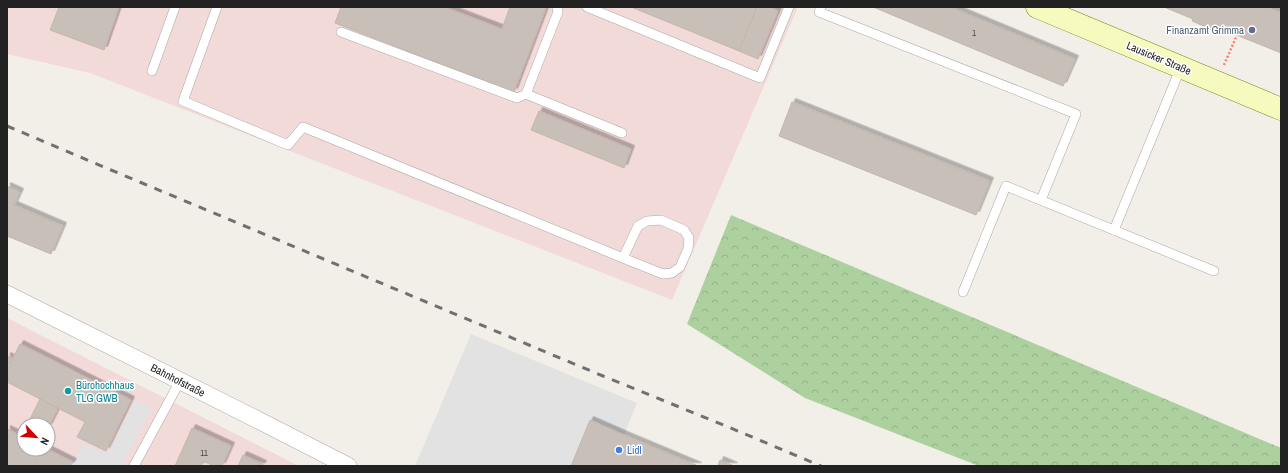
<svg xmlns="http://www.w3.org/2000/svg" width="1288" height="473" viewBox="0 0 1288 473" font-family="'Archivo Narrow',sans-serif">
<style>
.commercial{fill:#f2dad9;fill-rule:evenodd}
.forest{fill:url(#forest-crowns)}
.parking{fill:#e2e2e2}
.building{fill:#c7bfb8;stroke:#c4b6ab;filter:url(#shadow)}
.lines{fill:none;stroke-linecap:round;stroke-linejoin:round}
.service-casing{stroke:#a9a9a9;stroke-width:10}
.minor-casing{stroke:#a9a9a9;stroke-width:18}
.secondary-casing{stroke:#707d05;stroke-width:23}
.path{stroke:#fa8072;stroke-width:2.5;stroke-dasharray:2 2;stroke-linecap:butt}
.service{stroke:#fff;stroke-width:9}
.minor{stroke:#fff;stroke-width:17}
.secondary{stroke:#f7fabf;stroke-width:22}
.rail{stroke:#707070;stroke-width:3;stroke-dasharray:8 8;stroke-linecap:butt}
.service-dot{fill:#5c6f8a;stroke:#fff;stroke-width:1.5}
.culture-dot{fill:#0f9aa8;stroke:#fff;stroke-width:1.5}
.shop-dot{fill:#3f7fe0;stroke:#fff;stroke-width:1.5}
.labels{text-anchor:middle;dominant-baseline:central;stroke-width:3;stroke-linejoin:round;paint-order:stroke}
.number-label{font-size:9px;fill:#4b4948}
.service-label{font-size:11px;fill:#4e5e75;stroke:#fff;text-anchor:end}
.street-label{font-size:11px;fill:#222;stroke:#fff}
.culture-label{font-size:11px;fill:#0d838f;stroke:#fff;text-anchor:start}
.shop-label{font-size:11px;fill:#366cbe;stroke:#fff;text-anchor:start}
</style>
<defs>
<pattern id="forest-crowns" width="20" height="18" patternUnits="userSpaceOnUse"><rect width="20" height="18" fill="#add19e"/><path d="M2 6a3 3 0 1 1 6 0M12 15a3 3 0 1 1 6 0" fill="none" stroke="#95b388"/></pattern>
<filter id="shadow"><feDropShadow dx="3.5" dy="-3.5" stdDeviation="0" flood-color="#0004"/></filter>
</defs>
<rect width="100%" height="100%" fill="#f2efe9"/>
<!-- commercial -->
<g class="commercial">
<path d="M7 7H798L672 300 90 73 7 54Z"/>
<path d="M7 318 299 466H7ZM24 425H48V449H24Z"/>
</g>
<!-- forest -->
<path class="forest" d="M731 215 1281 448V466H979L805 398 687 324Z"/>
<!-- parking -->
<g class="parking">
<path d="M471 334 637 403 624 435 590 421 571 466H415Z"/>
<path d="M135 400 152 408 122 466H71L83 443 107 455Z"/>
</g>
<!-- building -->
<g class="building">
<path d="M59 7H119L104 50 50 30Z"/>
<path d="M341 7H444L502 29 510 7H543L546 8 514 92 335 23Z"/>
<path d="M631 7H757L739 51Z"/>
<path d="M757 7H769L778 11 758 59 739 51Z"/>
<path d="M873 7H950L1075 59 1063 86Z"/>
<path d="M1164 7H1266L1281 13V53L1219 28 1217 32 1192 21 1193 19Z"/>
<path d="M792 102 990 181 976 215 779 136Z"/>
<path d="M539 111 631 149 624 168 531 130Z"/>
<path d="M7 186 20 192 14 205 63 226 51 254 7 236Z"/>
<path d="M20 344 131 400 106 451 77 437 85 422 7 382V370Z"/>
<path d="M7 356 13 359 10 365 8 364 7 366Z"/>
<path d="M40 399 58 408 48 428V425H27Z"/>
<path d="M590 420 624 435 698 466H571Z"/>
<path d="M192 428 231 446 222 466H214L203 461 201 466H175Z"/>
<path d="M7 429 21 436 24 430V449H47L73 462 70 466H7Z"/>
<path d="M243 455 263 464 262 466H238Z"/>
<path d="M720 460 734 466H718Z"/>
</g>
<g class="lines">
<defs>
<g id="service">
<path d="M217 7 183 101 288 145 303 127 623 258 663 274 672 273 680 267 688 249 689 238 684 230 661 220 647 221 638 226 623 258"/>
<path d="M557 7 558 12 526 94 622 133"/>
<path d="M587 7 760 78 789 7"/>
<path d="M821 7 819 12 1076 114 1041 200"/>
<path d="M341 32 517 98 526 94"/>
<path d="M152 71 175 7"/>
<path d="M1114 230 1181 67"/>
<path d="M963 292 1006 186 1214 271"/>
<path d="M134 466 180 381"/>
</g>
<path id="minor" d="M7 294 262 422 348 466"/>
<path id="secondary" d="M1037 7 1281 109"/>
</defs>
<!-- service casing -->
<use href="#service" class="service-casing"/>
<!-- minor casing -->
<use href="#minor" class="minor-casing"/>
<!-- secondary casing -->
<use href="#secondary" class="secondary-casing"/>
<!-- path -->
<path class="path" d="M1224 65 1237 35"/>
<!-- service -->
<use href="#service" class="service"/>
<!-- minor -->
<use href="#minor" class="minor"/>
<!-- secondary -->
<use href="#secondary" class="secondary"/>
<!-- rail -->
<path class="rail" d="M7 126 111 170 603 376 726 426 821 466"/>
</g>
<!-- markers -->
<circle class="service-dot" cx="1252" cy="30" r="4"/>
<circle class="culture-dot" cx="68" cy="391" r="4"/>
<circle class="shop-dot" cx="619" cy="450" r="4"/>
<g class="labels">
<!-- number labels -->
<g class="number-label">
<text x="974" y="33">1</text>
<text x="204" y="453">11</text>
</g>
<!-- service labels -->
<g class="service-label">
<text x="1244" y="30">Finanzamt Grimma</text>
</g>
<!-- street labels -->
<g class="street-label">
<text transform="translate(1159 58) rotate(23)">Lausicker Straße</text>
<text transform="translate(178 380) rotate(27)">Bahnhofstraße</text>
</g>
<!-- culture labels -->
<g class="culture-label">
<text x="76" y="385">Bürohochhaus<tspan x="76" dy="13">TLG GWB</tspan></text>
</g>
<!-- shop labels -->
<g class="shop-label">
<text x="627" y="450">Lidl</text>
</g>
</g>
<!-- border -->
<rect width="1288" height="473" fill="none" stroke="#222222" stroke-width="16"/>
<!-- north arrow -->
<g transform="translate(36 437) rotate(116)"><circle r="19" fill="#ffffff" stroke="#a7a7a7"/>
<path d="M0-3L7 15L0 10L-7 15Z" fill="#d40000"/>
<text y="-6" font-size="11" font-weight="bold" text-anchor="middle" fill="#222222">N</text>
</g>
</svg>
